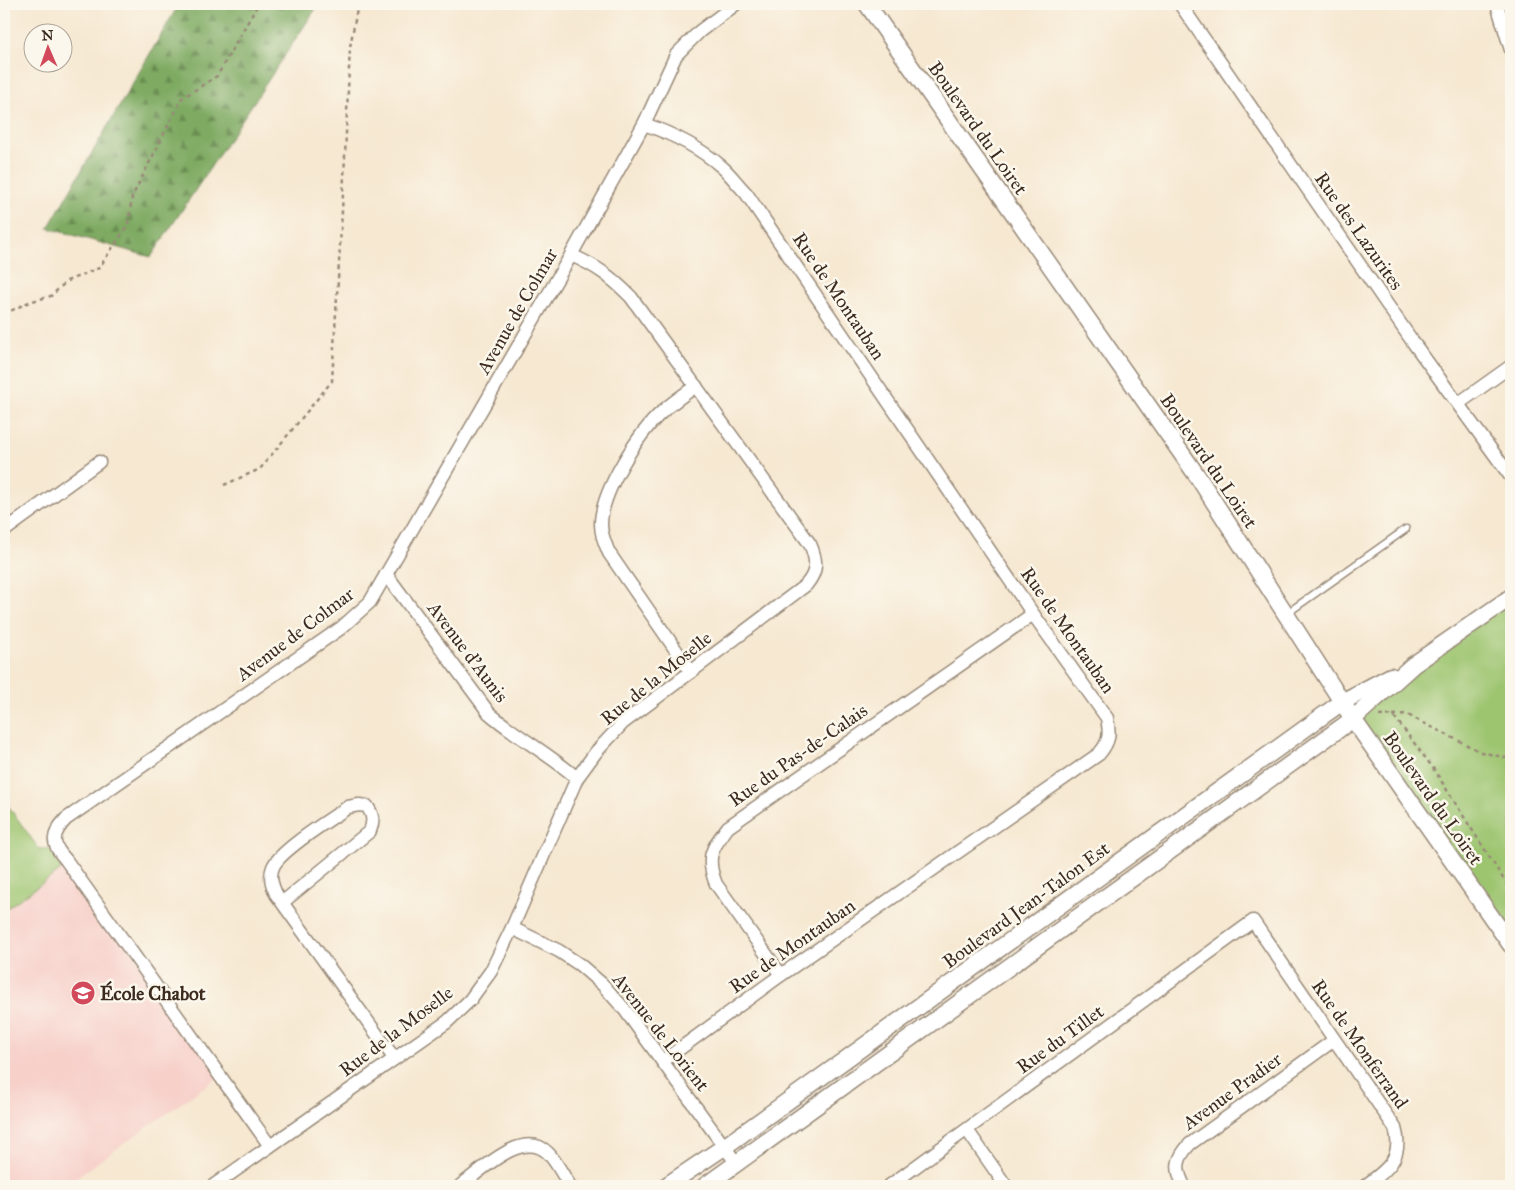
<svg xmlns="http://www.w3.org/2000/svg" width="1515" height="1190" viewBox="0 0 1515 1190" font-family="'IM FELL Great Primer',serif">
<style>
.built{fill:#f7d0ca}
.forest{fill:url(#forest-firs);stroke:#5c6a40}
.park{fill:#9dc570;stroke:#6c7847}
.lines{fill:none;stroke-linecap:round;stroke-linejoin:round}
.service-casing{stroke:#988978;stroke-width:9}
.minor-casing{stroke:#988978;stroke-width:15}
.tertiary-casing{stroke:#988978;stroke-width:19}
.path{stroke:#988978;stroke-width:2.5;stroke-dasharray:4 4;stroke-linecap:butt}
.service{stroke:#fff;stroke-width:6}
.minor{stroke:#fff;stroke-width:12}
.tertiary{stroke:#fff;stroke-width:16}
.labels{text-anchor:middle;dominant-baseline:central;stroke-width:5;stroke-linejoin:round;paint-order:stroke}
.street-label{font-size:19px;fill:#3b2a1e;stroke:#fbf7ec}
.poi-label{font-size:19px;font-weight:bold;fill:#3b2a1e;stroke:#fbf7ec;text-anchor:start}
</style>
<defs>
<pattern id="forest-firs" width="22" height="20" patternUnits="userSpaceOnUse" patternTransform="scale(1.25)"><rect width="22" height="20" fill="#7eaa62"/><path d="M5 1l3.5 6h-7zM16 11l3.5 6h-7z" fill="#688b50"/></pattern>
</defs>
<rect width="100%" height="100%" fill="#fbf7ec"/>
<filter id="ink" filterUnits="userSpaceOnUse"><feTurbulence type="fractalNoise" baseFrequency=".02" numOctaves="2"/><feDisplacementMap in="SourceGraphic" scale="10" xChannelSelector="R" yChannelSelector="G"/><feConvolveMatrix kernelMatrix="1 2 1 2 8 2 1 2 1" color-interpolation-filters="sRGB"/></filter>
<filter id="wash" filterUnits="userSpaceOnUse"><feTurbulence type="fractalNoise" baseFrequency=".0096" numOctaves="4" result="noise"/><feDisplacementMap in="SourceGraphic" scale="20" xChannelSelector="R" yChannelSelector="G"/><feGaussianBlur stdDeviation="1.12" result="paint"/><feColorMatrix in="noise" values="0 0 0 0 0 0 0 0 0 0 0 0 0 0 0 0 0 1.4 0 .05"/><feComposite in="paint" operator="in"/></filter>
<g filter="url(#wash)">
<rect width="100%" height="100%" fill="#f6e8d1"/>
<!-- built -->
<path class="built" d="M66 860 221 1075 64 1186H4V910L60 871Z"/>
<!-- forest -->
<path class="forest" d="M179 4H319L151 257 48 228Z"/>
<!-- park -->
<g class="park">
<path d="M1511 596V945L1353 719Z"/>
<path d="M4 800 39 849 56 848 66 860 60 871 4 910Z"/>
</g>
</g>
<g filter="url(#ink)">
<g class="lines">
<defs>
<path id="service" d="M1286 614 1406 529"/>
<g id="minor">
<path d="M1180 4 1415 345 1511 477"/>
<path d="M1497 4 1511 50"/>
<path d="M644 124C673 134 699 147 722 167 731 175 738 185 746 193L1033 614 1107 718C1110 734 1110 741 1099 754L781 975 663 1061"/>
<path d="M1459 403 1511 366"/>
<path d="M4 531 99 462"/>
<path d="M386 574 489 713C517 737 549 754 577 778"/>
<path d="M691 672 609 553C605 543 601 535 601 524 601 492 639 432 663 411 673 402 685 394 696 386"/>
<path d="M283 902 370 831C374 821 373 815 367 806L359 805 348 807C331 819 280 850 273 867 269 877 272 885 276 894L394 1058"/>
<path d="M512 928 559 951 580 965 603 985 625 1010 737 1164"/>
<path d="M781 975 716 884C705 857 712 848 728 827L1033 614"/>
<path d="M967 1130 1006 1186"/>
<path d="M270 1146 66 860C51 844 51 835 66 819L341 628 370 602 571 255 644 124 676 55 700 31 736 4"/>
<path d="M213 1186 447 1022 470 1000 491 971 512 928 577 778 596 752 623 723 806 585C818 571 817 560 810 544L631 297C610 276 598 267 571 255"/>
<path d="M460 1186C481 1171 523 1128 548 1153 557 1162 563 1176 570 1186"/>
<path d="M889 1186 1253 921 1395 1128C1404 1158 1387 1170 1365 1186"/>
<path d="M1184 1186C1175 1168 1176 1159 1190 1144L1334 1040"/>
</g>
<g id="tertiary">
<path d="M867 4 1198 477 1353 719 1511 945"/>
<path d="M666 1186 724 1147 1342 702 1391 676"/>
<path d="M705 1186 1353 719 1413 665 1511 597"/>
</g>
</defs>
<!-- service casing -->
<use href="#service" class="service-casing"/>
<!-- minor casing -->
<use href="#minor" class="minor-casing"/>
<!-- tertiary casing -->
<use href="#tertiary" class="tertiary-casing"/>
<!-- path -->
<g class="path">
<path d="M4 314 29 302 51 296 67 281 99 268 128 225 132 197 182 98 217 76 258 4"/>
<path d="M224 485 260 469 332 381 344 177 350 47 358 4"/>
<path d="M1393 715 1406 714 1481 752 1511 759"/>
<path d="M1379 716 1393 715 1433 768 1511 891"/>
</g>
<!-- service -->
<use href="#service" class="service"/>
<!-- minor -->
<use href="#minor" class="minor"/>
<!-- tertiary -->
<use href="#tertiary" class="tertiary"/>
</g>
</g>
<!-- icons -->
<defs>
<symbol id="school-disc" viewBox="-11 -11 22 22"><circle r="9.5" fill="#d1495b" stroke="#fbf7ec"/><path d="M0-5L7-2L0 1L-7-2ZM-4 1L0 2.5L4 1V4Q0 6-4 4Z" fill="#fff"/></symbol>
</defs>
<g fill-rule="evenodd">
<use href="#school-disc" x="69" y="979" width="28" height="28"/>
</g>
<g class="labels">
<!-- street labels -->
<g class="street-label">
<text transform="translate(978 128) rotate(55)">Boulevard du Loiret</text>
<text transform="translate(1359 231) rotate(55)">Rue des Lazurites</text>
<text transform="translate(839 296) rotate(56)">Rue de Montauban</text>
<text transform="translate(517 311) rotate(-60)">Avenue de Colmar</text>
<text transform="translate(1209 461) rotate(56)">Boulevard du Loiret</text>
<text transform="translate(1068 630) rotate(55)">Rue de Montauban</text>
<text transform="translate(295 634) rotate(-37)">Avenue de Colmar</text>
<text transform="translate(468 652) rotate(53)">Avenue d'Aunis</text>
<text transform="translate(656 678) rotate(-39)">Rue de la Moselle</text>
<text transform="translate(798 755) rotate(-35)">Rue du Pas-de-Calais</text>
<text transform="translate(1433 798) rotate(55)">Boulevard du Loiret</text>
<text transform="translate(1026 905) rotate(-36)">Boulevard Jean-Talon Est</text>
<text transform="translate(792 946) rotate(-35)">Rue de Montauban</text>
<text transform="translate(396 1031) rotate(-37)">Rue de la Moselle</text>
<text transform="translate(661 1032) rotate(52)">Avenue de Lorient</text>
<text transform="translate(1060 1039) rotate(-36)">Rue du Tillet</text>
<text transform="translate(1360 1044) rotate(55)">Rue de Monferrand</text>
<text transform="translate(1232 1091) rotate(-36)">Avenue Pradier</text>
</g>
<!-- poi labels -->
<g class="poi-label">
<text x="100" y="993">École Chabot</text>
</g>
</g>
<!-- margin -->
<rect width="1515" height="1190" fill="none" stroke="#fbf7ec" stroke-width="20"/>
<!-- north arrow -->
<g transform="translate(48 48) rotate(358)"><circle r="24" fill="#fbf7ec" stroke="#aea59a"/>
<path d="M0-4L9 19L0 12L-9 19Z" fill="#d1495b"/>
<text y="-8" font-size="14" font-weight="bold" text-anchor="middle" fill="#3b2a1e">N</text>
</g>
</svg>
